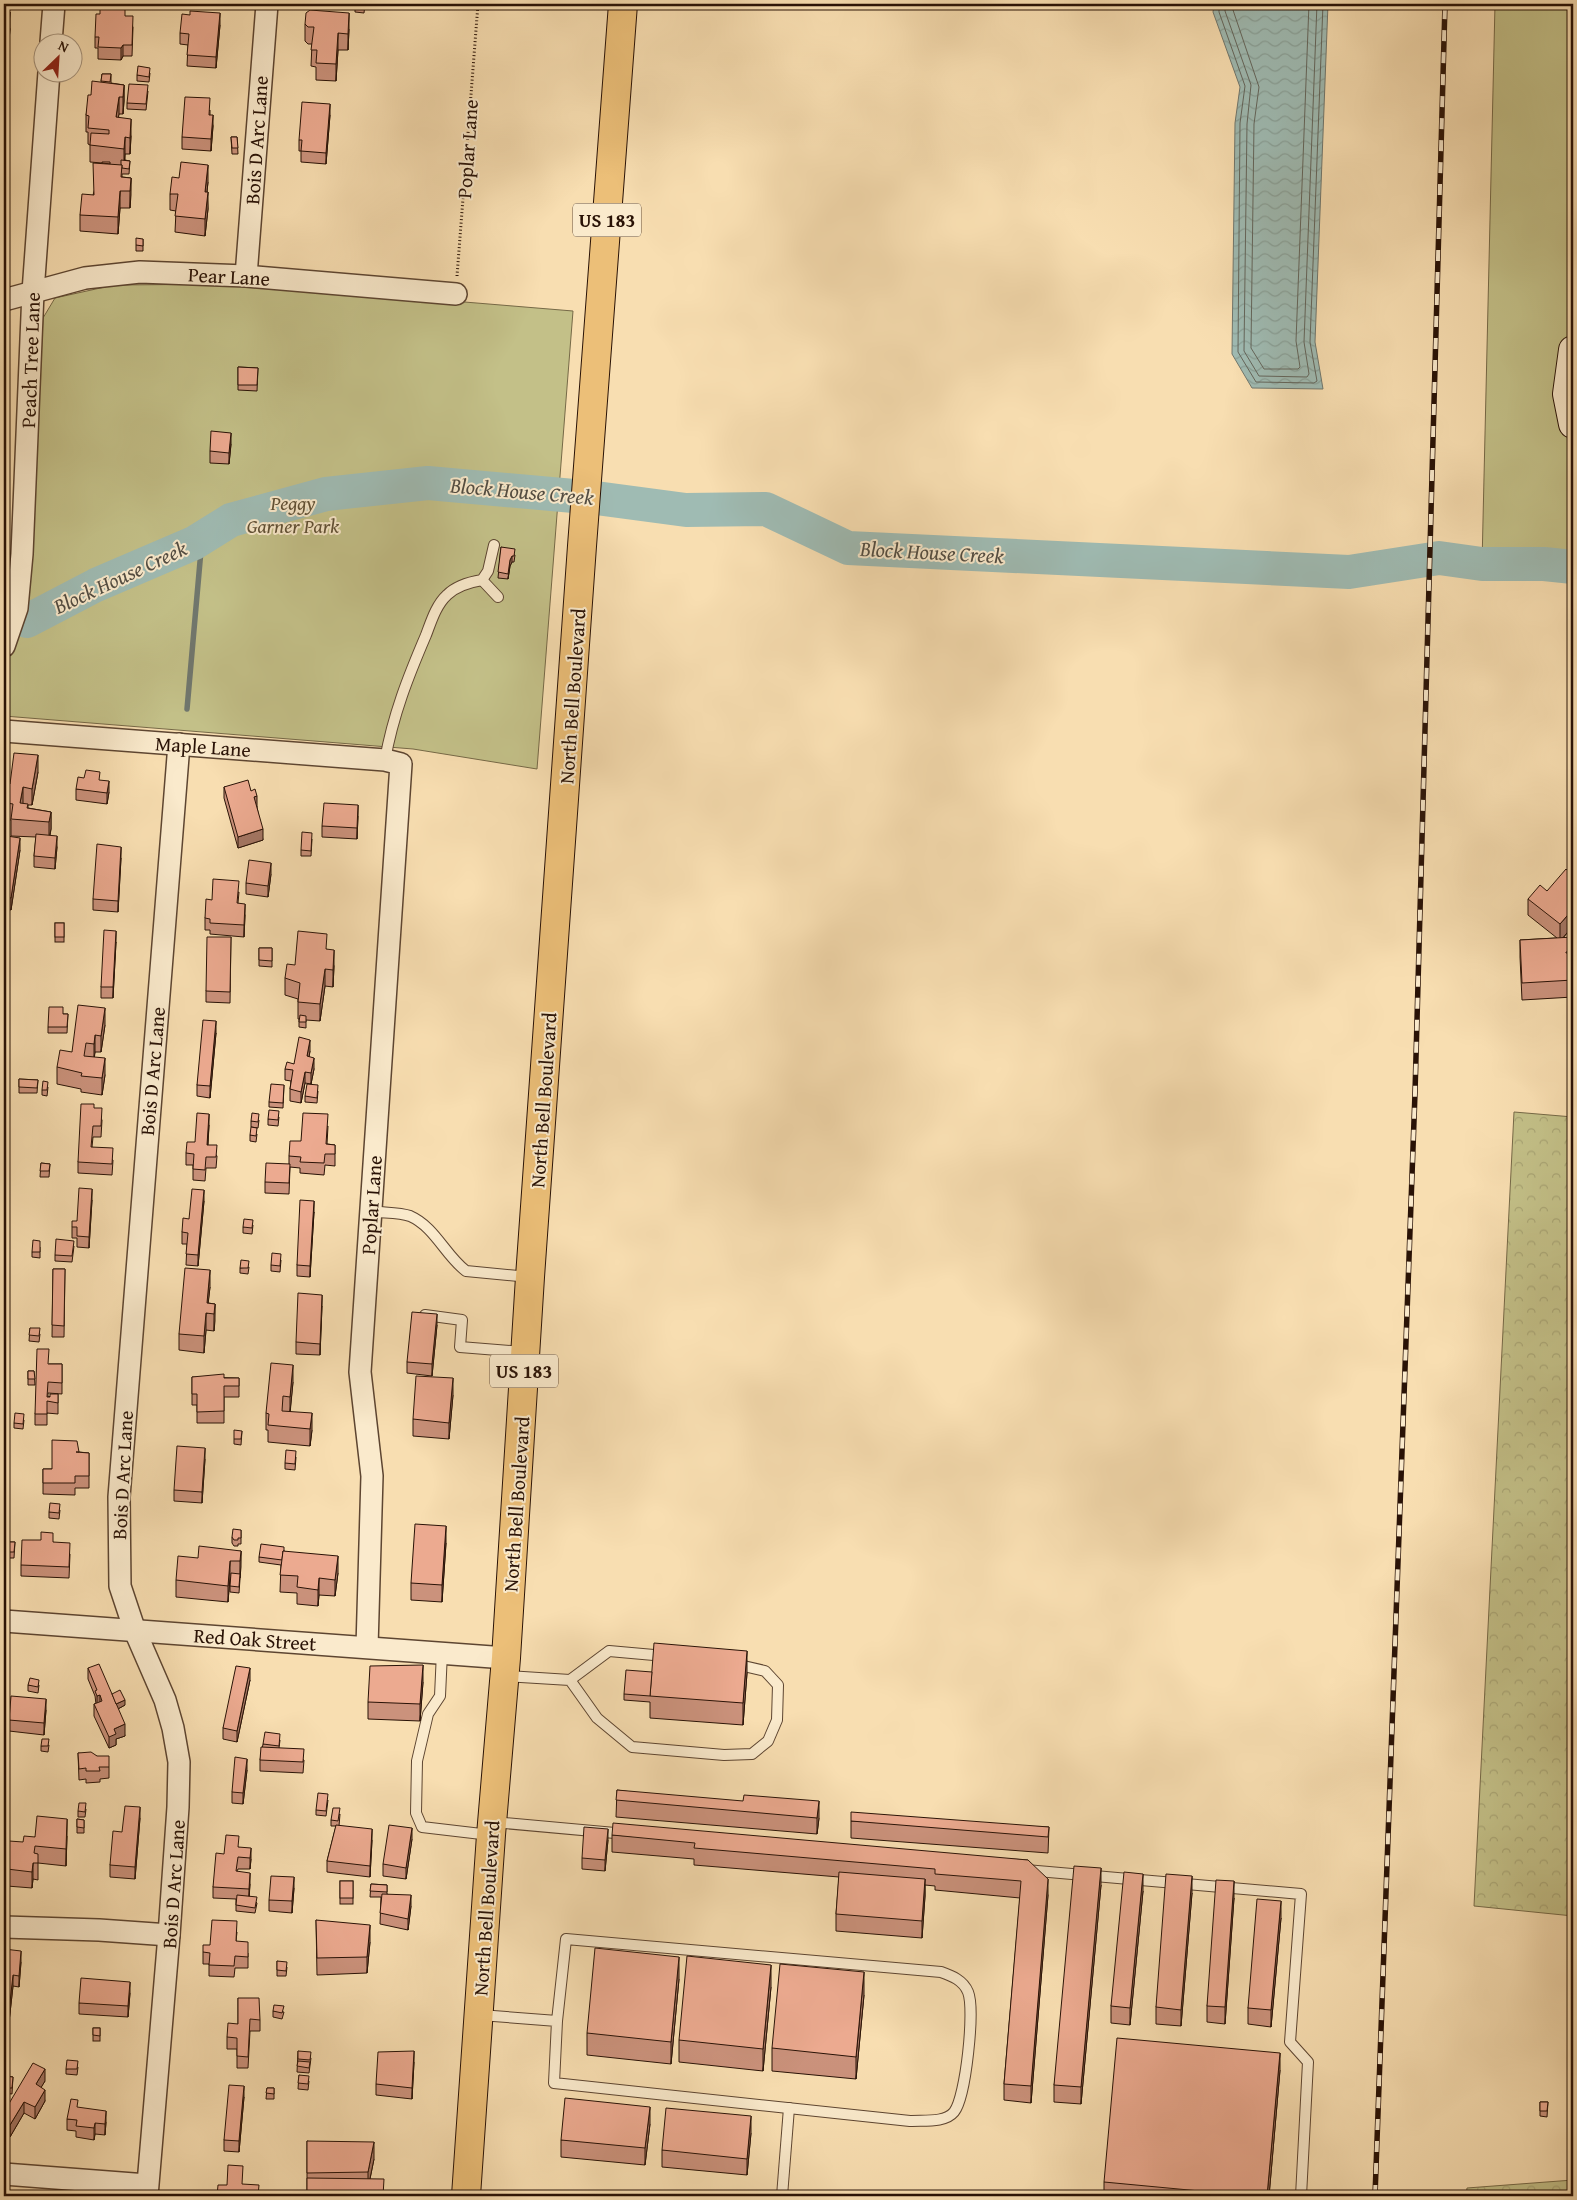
<svg xmlns="http://www.w3.org/2000/svg" width="1577" height="2200" viewBox="0 0 1577 2200" font-family="'Gentium Book Plus',serif">
<style>
.green{fill:#c3c088;stroke:#766947}
.forest{fill:url(#forest-crowns);stroke:#766947}
.water{fill:url(#water-waves);stroke:#70776e}
.lines{fill:none;stroke-linecap:round;stroke-linejoin:round}
.shore{stroke:#64665c;stroke-width:1}
.stream{stroke:#70776e;stroke-width:5.5}
.river{stroke:#9fbbb3;stroke-width:34}
.lane-casing{stroke:#5d4531;stroke-width:12}
.street-casing{stroke:#5d4531;stroke-width:24}
.secondary-casing{stroke:#291206;stroke-width:30}
.primary-casing{stroke:#291206;stroke-width:30}
.path{stroke:#291206;stroke-width:3;stroke-dasharray:1 2.5;stroke-linecap:butt}
.lane{stroke:#faeacc;stroke-width:10}
.street{stroke:#faeacc;stroke-width:21}
.secondary{stroke:#faeacc;stroke-width:28}
.primary{stroke:#ecbf78;stroke-width:28}
.rail-casing{stroke:#291206;stroke-width:5.5}
.rail{stroke:#faeacc;stroke-width:4;stroke-dasharray:11;stroke-linecap:butt}
.wall{fill:#cb927c;stroke:#291206}
.shaded-wall{fill:#a57765;stroke:#291206}
.building{fill:#ecaa90;stroke:#291206}
.labels{text-anchor:middle;dominant-baseline:central;stroke-width:4;stroke-linejoin:round;paint-order:stroke}
.shield{fill:#faeacc;stroke:#685341;stroke-width:1}
.shield-label{font-size:19px;font-weight:bold;fill:#291206}
.street-label{font-size:20px;fill:#291206;stroke:#faeacc}
.park-label{font-size:20px;font-style:italic;fill:#5f4f34;stroke:#faeacc}
.water-label{font-size:21px;font-style:italic;fill:#524d43;stroke:#faeacc}
</style>
<defs>
<pattern id="forest-crowns" width="20" height="18" patternUnits="userSpaceOnUse" patternTransform="scale(1.25)"><rect width="20" height="18" fill="#c3c088"/><path d="M2 6a3 3 0 1 1 6 0M12 15a3 3 0 1 1 6 0" fill="none" stroke="#a8a474"/></pattern>
<pattern id="water-waves" width="16" height="10" patternUnits="userSpaceOnUse" patternTransform="scale(1.25)"><rect width="16" height="10" fill="#9fbbb3"/><path d="M0 5q4-4 8 0t8 0" fill="none" stroke="#89a098"/></pattern>
</defs>
<rect width="100%" height="100%" fill="#f8deb1"/>
<filter id="stains"><feTurbulence type="fractalNoise" baseFrequency=".004" numOctaves="4"/><feColorMatrix values="0 0 0 0 .2 0 0 0 0 .09 0 0 0 0 .02 0 0 0 .5 -.17"/></filter>
<radialGradient id="worn" r=".72"><stop offset=".6" stop-color="#630" stop-opacity="0"/><stop offset="1" stop-color="#630" stop-opacity=".3"/></radialGradient>
<!-- green -->
<g class="green">
<path d="M1495 4H1573V566L1482 564Z"/>
<path d="M247 284 573 311 537 769 413 749 4 716V670L14 640 32 550 43 318 55 298 114 285Z"/>
</g>
<!-- forest -->
<g class="forest">
<path d="M1514 1112 1573 1117V1916L1474 1906Z"/>
<path d="M1573 2180V2196H1466L1467 2188Z"/>
</g>
<!-- water -->
<path class="water" d="M1214 4H1328L1315 342 1323 389 1252 388 1232 354 1235 123 1240 87 1213 12Z"/>
<g class="lines">
<!-- shore -->
<g class="shore">
<path d="M1219 4V12L1245 86 1240 123 1238 352 1256 382 1314 383 1317 381 1310 342 1323 4"/>
<path d="M1225 4V11L1251 85 1247 124 1244 351 1259 376 1307 377 1309 374 1304 342 1317 4"/>
<path d="M1233 4V10L1259 87 1254 124 1251 348 1264 369H1298L1300 367 1296 341 1309 4"/>
</g>
<!-- stream -->
<path class="stream" d="M187 709 202 539"/>
<!-- river -->
<path class="river" d="M27 621 96 585 194 543 231 520 326 494 428 483 596 498 686 510 766 509 848 548 1349 572 1439 558 1482 564H1544L1573 567"/>
<defs>
<g id="lane">
<path d="M482 580 498 597"/>
<path d="M385 760C393 715 408 677 426 635 431 622 436 605 447 595 456 586 470 582 482 580L488 571 494 545"/>
<path d="M370 1211C382 1213 399 1212 410 1216 435 1227 445 1255 466 1271L529 1277"/>
<path d="M425 1315 462 1320 460 1347 524 1352"/>
<path d="M442 1652 440 1696 428 1714 417 1761 416 1813 422 1827 490 1835"/>
<path d="M506 1676 570 1680 597 1718 632 1747 724 1755 752 1754 768 1741 777 1720 778 1685 765 1671 735 1664"/>
<path d="M570 1680 609 1651 665 1656"/>
<path d="M493 1822 626 1834"/>
<path d="M1026 1870 1301 1894 1290 2042 1308 2062 1301 2196"/>
<path d="M480 2015 557 2021 566 1939 941 1972C952 1976 963 1980 968 1992 975 2009 966 2097 954 2112 945 2123 924 2120 910 2121L554 2083 557 2021"/>
<path d="M782 2196 789 2108"/>
</g>
<g id="street">
<path d="M51 42 54 4"/>
<path d="M246 276 267 4"/>
<path d="M4 300 85 278 140 272 246 276 456 294"/>
<path d="M4 646 17 608 22 554 33 292 49 72"/>
<path d="M4 731 385 760 401 764 360 1372 372 1476 367 1647"/>
<path d="M4 1621 506 1658"/>
<path d="M4 1927 99 1930 169 1935"/>
<path d="M4 2174 147 2185"/>
<path d="M147 2196 169 1935 178 1807 179 1762 173 1728 165 1700 135 1631 120 1586 119 1497 179 744"/>
</g>
<path id="secondary" d="M1573 350 1567 394 1573 424"/>
<path id="primary" d="M466 2196 491 1835 506 1658 530 1277 582 546 623 4"/>
</defs>
<!-- lane casing -->
<use href="#lane" class="lane-casing"/>
<!-- street casing -->
<use href="#street" class="street-casing"/>
<!-- secondary casing -->
<use href="#secondary" class="secondary-casing"/>
<!-- primary casing -->
<use href="#primary" class="primary-casing"/>
<!-- path -->
<path class="path" d="M457 276 478 4"/>
<!-- lane -->
<use href="#lane" class="lane"/>
<!-- street -->
<use href="#street" class="street"/>
<!-- secondary -->
<use href="#secondary" class="secondary"/>
<!-- primary -->
<use href="#primary" class="primary"/>
<defs>
<path id="rail" d="M1375 2196 1415 1093 1445 4"/>
</defs>
<!-- rail casing -->
<use href="#rail" class="rail-casing"/>
<!-- rail -->
<use href="#rail" class="rail"/>
</g>
<!-- wall -->
<g class="wall">
<path d="M355 4H365L364 13 355 12Z"/>
<path d="M4 12 10 29 8 53H4Z"/>
<path d="M125 16 133 27 132 56H123L121 60 98 59V48H95V37Z"/>
<path d="M305 24 349 29 348 50H338L336 81 316 80V67L311 66 312 44H308L305 41Z"/>
<path d="M220 25 216 68 187 66 188 45 180 44V33Z"/>
<path d="M150 73 149 82 137 81V75Z"/>
<path d="M102 74H111V83L124 85V101L123 114H119L118 117 131 136 130 154H125V160L130 161 129 174H122V177L131 178 130 208H120L118 234 80 231V215L93 195 102 163 90 162V145L88 144V132H86V115L91 95 101 82Z"/>
<path d="M148 91 146 110 127 109V103Z"/>
<path d="M210 110V115L213 126 211 151 182 149V137Z"/>
<path d="M330 115 326 164 301 162V151H299V140Z"/>
<path d="M231 137H237L238 154H232Z"/>
<path d="M208 182 207 192 208 209 205 236 175 232 176 211 170 210V194Z"/>
<path d="M143 239V251H136V245Z"/>
<path d="M238 367 258 368 257 391 238 390Z"/>
<path d="M231 444 229 464 210 463V451Z"/>
<path d="M501 547 515 555 514 562H512L510 566 508 579 498 578Z"/>
<path d="M38 772 32 805H28V808L51 812V829L50 836 57 847 55 869 34 867V856L36 837 11 836V820L7 819V815L4 814V783L10 784Z"/>
<path d="M224 787 251 791 257 807 263 840 238 848 224 798Z"/>
<path d="M76 789 109 792 107 804 76 800Z"/>
<path d="M358 816 357 839 322 837V826Z"/>
<path d="M1573 836V862L1569 856V839Z"/>
<path d="M312 839 311 856H301V850Z"/>
<path d="M20 850 11 910 4 909V856Z"/>
<path d="M121 858 118 912 93 910V899Z"/>
<path d="M271 874 268 897 246 894V883Z"/>
<path d="M1573 876V926L1563 938 1573 937V997L1522 1000 1520 957V940L1557 938 1528 915V899L1547 891Z"/>
<path d="M239 892 238 903 245 915 244 937 210 934V930H205V918L212 900Z"/>
<rect x="55" y="923" width="9" height="19"/>
<path d="M231 937 230 1003 206 1002V991Z"/>
<path d="M116 942 113 998H101V987Z"/>
<path d="M259 948H272V967L259 966Z"/>
<path d="M327 949 334 966 333 987 325 986 320 1021 306 1020V1028L299 1027V1019H298V999L285 995V978L295 965Z"/>
<path d="M63 1014H68L67 1033H48V1027Z"/>
<path d="M105 1025 101 1052H95L94 1057 105 1075 102 1095 81 1092V1089L57 1084V1067L72 1052Z"/>
<path d="M1573 1031V1053L1572 1052V1035Z"/>
<path d="M216 1033 210 1098 197 1096V1085Z"/>
<path d="M310 1051 309 1057 314 1069 311 1084 305 1083 301 1103 290 1101V1089L291 1081 285 1080V1069L294 1064Z"/>
<path d="M19 1079 38 1080 37 1093H19Z"/>
<path d="M284 1085 283 1108 269 1107V1102Z"/>
<path d="M48 1087 47 1096 42 1095V1090Z"/>
<path d="M318 1091 317 1103 305 1102V1096Z"/>
<path d="M94 1108 102 1120 101 1137H93L92 1147 113 1160 112 1175 78 1173V1162Z"/>
<path d="M279 1117 278 1126 268 1125V1119Z"/>
<path d="M259 1120 258 1128 251 1127V1121Z"/>
<path d="M209 1125 208 1145 217 1156 216 1168H206L205 1181 193 1180V1165H186V1153Z"/>
<path d="M328 1126 327 1144 335 1145V1166L325 1165 324 1175 300 1173V1168L290 1167 289 1194 265 1193V1182L289 1164V1156L301 1141Z"/>
<path d="M257 1134 256 1142 250 1141V1135Z"/>
<path d="M41 1163 50 1164 49 1177H40Z"/>
<path d="M92 1200 89 1248 77 1247V1238H72V1227L77 1221Z"/>
<path d="M204 1201 198 1266 186 1265 187 1244H182V1232L189 1219Z"/>
<path d="M314 1212 310 1277 297 1276V1265Z"/>
<path d="M253 1225 252 1234 243 1233V1227Z"/>
<path d="M74 1246 72 1262 55 1261V1255Z"/>
<path d="M40 1247V1258L32 1257V1252Z"/>
<path d="M281 1260 280 1272 271 1271V1265Z"/>
<path d="M249 1267 248 1274 240 1273V1268Z"/>
<path d="M53 1269H65L64 1337H52Z"/>
<path d="M210 1287 208 1303 215 1304 214 1331 206 1330 204 1353 179 1350V1334Z"/>
<path d="M322 1306 320 1355 296 1354V1342Z"/>
<path d="M437 1325 432 1376 407 1373V1362Z"/>
<path d="M30 1328 40 1334 39 1342 29 1341Z"/>
<path d="M4 1351 9 1357 8 1372H4Z"/>
<path d="M49 1364H62V1394L48 1393V1397L58 1394V1414L47 1413V1425H35V1414Z"/>
<path d="M28 1371H34L35 1385H28Z"/>
<path d="M192 1377 239 1378V1397H224V1423H197V1405H192Z"/>
<path d="M293 1382 290 1411 312 1430 310 1446 268 1442V1430H266V1413Z"/>
<path d="M453 1395 449 1439 413 1436V1419Z"/>
<path d="M24 1420 23 1429 14 1428V1423Z"/>
<path d="M242 1431 241 1445 234 1444V1439Z"/>
<path d="M79 1452 89 1453V1488H75V1495L43 1494V1469H52Z"/>
<path d="M296 1457 295 1470 285 1469V1463Z"/>
<path d="M205 1459 202 1503 174 1501V1490Z"/>
<path d="M60 1510 59 1519 49 1518V1512Z"/>
<path d="M241 1530V1544H238V1546H234L232 1543V1537Z"/>
<path d="M4 1542H15L14 1558H4Z"/>
<path d="M53 1542 70 1554 69 1578 21 1576V1565Z"/>
<path d="M446 1543 442 1602 411 1600V1583Z"/>
<path d="M241 1551 240 1579 239 1593 230 1592V1577L228 1602 176 1597V1580L198 1558Z"/>
<path d="M284 1551 338 1573 335 1596 319 1595 318 1606 297 1604V1593L280 1592 281 1565 259 1562V1557Z"/>
<path d="M88 1668 112 1694 125 1705 118 1709 125 1736 116 1739V1745L109 1748 94 1716V1704H96L95 1696 88 1679Z"/>
<path d="M652 1672 747 1673 743 1725 650 1718V1702L624 1700V1694Z"/>
<path d="M250 1680 237 1742 223 1739V1728Z"/>
<path d="M423 1682 420 1721 368 1719V1702Z"/>
<path d="M28 1685H39L38 1693 28 1691Z"/>
<path d="M46 1710 44 1735 9 1731V1720Z"/>
<path d="M280 1740 279 1748 304 1760 303 1773 260 1771V1760L263 1744Z"/>
<path d="M49 1745 48 1752 41 1751V1746Z"/>
<path d="M78 1753 97 1756 109 1767V1778L100 1779V1782L86 1783V1779L79 1780Z"/>
<path d="M247 1770 243 1804 232 1803V1792Z"/>
<path d="M617 1790 819 1818 817 1834 616 1817Z"/>
<path d="M328 1800 326 1816 316 1815V1810Z"/>
<path d="M86 1809 85 1817H78V1811Z"/>
<path d="M340 1814 339 1826 372 1840 370 1877 327 1872V1861L336 1826H331V1820Z"/>
<path d="M140 1818 135 1879 110 1877V1865L122 1832Z"/>
<path d="M77 1819 84 1820V1833H77Z"/>
<path d="M851 1821 1049 1827 1048 1853 851 1838Z"/>
<path d="M612 1835 1028 1860 1048 1895 1031 2103 1004 2100V2084L1020 1898 935 1890V1886L925 1885V1896L922 1938 836 1931V1914L839 1877 694 1865V1859L612 1852Z"/>
<path d="M67 1836 66 1866 38 1863V1880L33 1879 32 1888 7 1886V1869L23 1842 35 1837Z"/>
<path d="M412 1839 406 1879 383 1876V1864Z"/>
<path d="M608 1840 605 1871 582 1869V1858Z"/>
<path d="M239 1847 251 1859 250 1869H238L237 1871 250 1884 249 1896 257 1903 255 1913 236 1911V1899L213 1898V1887L224 1854Z"/>
<rect x="340" y="1881" width="13" height="23"/>
<path d="M371 1884 387 1885V1894L411 1906 408 1930 380 1924 381 1897H370Z"/>
<path d="M1101 1885 1081 2104 1054 2102V2085Z"/>
<path d="M294 1888 292 1913 269 1911V1900Z"/>
<path d="M1143 1891 1130 2025 1111 2023V2006Z"/>
<path d="M1192 1893 1181 2026 1156 2024V2007Z"/>
<path d="M1234 1898 1225 2024 1207 2022V2006Z"/>
<path d="M1281 1918 1271 2027 1248 2024V2008Z"/>
<path d="M316 1920 370 1942 367 1973 317 1975Z"/>
<path d="M237 1932 236 1941 248 1953V1968H235L234 1977 209 1976V1964H203V1952L210 1945Z"/>
<path d="M4 1949 21 1962 19 1987 13 1986 9 2022 4 2021Z"/>
<path d="M277 1961 287 1967 286 1976H277Z"/>
<path d="M679 1979 671 2064 587 2055V2033Z"/>
<path d="M771 1987 763 2071 679 2062V2040Z"/>
<path d="M130 1993 128 2017 79 2014V2003Z"/>
<path d="M864 1995 856 2079 772 2071V2048Z"/>
<path d="M238 1998 260 2020V2031H250L248 2068H237V2049H227V2037L238 2024Z"/>
<path d="M273 2011 284 2012 282 2019 273 2017Z"/>
<rect x="93" y="2028" width="7" height="13"/>
<path d="M298 2051 311 2058 309 2073 297 2072Z"/>
<path d="M414 2062 412 2099 376 2095V2084Z"/>
<path d="M78 2067 77 2075 66 2074V2069Z"/>
<path d="M1280 2070 1269 2196H1104V2182Z"/>
<path d="M299 2075 309 2081 308 2090 298 2089Z"/>
<path d="M4 2076 13 2077 12 2094 4 2093Z"/>
<path d="M45 2081 41 2087 45 2101 35 2119 24 2113 10 2137 4 2133V2103H9Z"/>
<path d="M267 2088H274V2099H266Z"/>
<path d="M244 2097 239 2152 224 2151V2140Z"/>
<path d="M1540 2102H1548L1547 2117 1540 2116Z"/>
<path d="M67 2119 106 2122 105 2135 95 2134 94 2140 76 2137V2131L67 2130Z"/>
<path d="M650 2124 645 2165 561 2157V2140Z"/>
<path d="M751 2133 747 2175 662 2167V2150Z"/>
<path d="M307 2141 374 2159 370 2179 384 2196H307Z"/>
</g>
<!-- shaded-wall -->
<g class="shaded-wall">
<path d="M10 12V29L8 53V37Z"/>
<path d="M220 13V25L216 68V57Z"/>
<path d="M349 13V29L348 50V34Z"/>
<path d="M338 33V50L336 81V64Z"/>
<path d="M123 45V56L121 60V48Z"/>
<path d="M124 85V101L123 114V97Z"/>
<path d="M119 97V114L116 134V117Z"/>
<path d="M330 104V115L326 164V153Z"/>
<path d="M213 115V126L211 151V139Z"/>
<path d="M131 119V136L130 154V138Z"/>
<path d="M125 137V154L124 165V149Z"/>
<path d="M208 165V182L205 209V192Z"/>
<path d="M131 178V195L130 208V191Z"/>
<path d="M120 191V208L118 234V217Z"/>
<path d="M208 192V209L205 236V219Z"/>
<path d="M231 433V444L229 464V453Z"/>
<path d="M512 556V562L510 566 508 579 510 560Z"/>
<path d="M38 755V772L32 805V789Z"/>
<path d="M109 781V792L107 804V793Z"/>
<path d="M23 787V804L20 820V803Z"/>
<path d="M257 796V807L254 808V797Z"/>
<path d="M358 805V816L357 839V828Z"/>
<path d="M51 812V829L49 838V822Z"/>
<path d="M263 829V840L238 848V837Z"/>
<path d="M57 836V847L55 869V858Z"/>
<path d="M20 838V850L11 910V898Z"/>
<path d="M121 847V858L118 912V901Z"/>
<path d="M271 863V874L268 897V886Z"/>
<path d="M245 904V915L244 937V925Z"/>
<path d="M1573 909V926L1560 941V924Z"/>
<path d="M116 931V942L113 998V987Z"/>
<path d="M334 950V966L333 987V970Z"/>
<path d="M325 969V986L320 1021V1004Z"/>
<path d="M105 1008V1025L101 1052V1036Z"/>
<path d="M216 1021V1033L210 1098V1086Z"/>
<path d="M95 1035V1052L94 1061V1044Z"/>
<path d="M310 1040V1051L307 1068V1056Z"/>
<path d="M105 1058V1075L102 1095V1078Z"/>
<path d="M314 1058V1069L311 1084V1073Z"/>
<path d="M305 1072V1083L301 1103V1092Z"/>
<path d="M209 1114V1125L207 1156V1145Z"/>
<path d="M92 1189V1200L89 1248V1237Z"/>
<path d="M204 1190V1201L198 1266V1255Z"/>
<path d="M314 1201V1212L310 1277V1266Z"/>
<path d="M210 1270V1287L207 1314V1303Z"/>
<path d="M322 1295V1306L320 1355V1344Z"/>
<path d="M215 1304V1321L214 1331V1314Z"/>
<path d="M206 1313V1330L204 1353V1336Z"/>
<path d="M437 1314V1325L432 1376V1364Z"/>
<path d="M293 1365V1382L290 1414V1397Z"/>
<path d="M453 1378V1395L449 1439V1423Z"/>
<path d="M312 1413V1430L310 1446V1429Z"/>
<path d="M205 1448V1459L202 1503V1492Z"/>
<path d="M446 1526V1543L442 1602V1585Z"/>
<path d="M241 1551V1567L240 1578V1561Z"/>
<path d="M338 1556V1573L335 1596V1580Z"/>
<path d="M230 1561V1577L228 1602V1586Z"/>
<path d="M319 1578V1595L318 1606V1590Z"/>
<path d="M747 1651V1673L743 1725V1703Z"/>
<path d="M423 1665V1682L420 1721V1704Z"/>
<path d="M250 1668V1680L237 1742V1731Z"/>
<path d="M100 1695V1706L97 1707V1696Z"/>
<path d="M46 1699V1710L44 1735V1723Z"/>
<path d="M125 1700V1705L116 1710V1704Z"/>
<path d="M125 1724V1736L116 1739V1745L109 1748V1737L114 1729Z"/>
<path d="M247 1759V1770L243 1804V1793Z"/>
<path d="M819 1801V1818L817 1834V1818Z"/>
<path d="M140 1807V1818L135 1879V1867Z"/>
<path d="M67 1819V1836L66 1866V1849Z"/>
<path d="M412 1828V1839L406 1879V1868Z"/>
<path d="M372 1829V1840L370 1877V1866Z"/>
<path d="M608 1829V1840L605 1871V1860Z"/>
<path d="M251 1848V1859L250 1869V1858Z"/>
<path d="M33 1863V1879L32 1888V1872Z"/>
<path d="M1101 1868V1885L1081 2104V2087Z"/>
<path d="M250 1873V1884L249 1900V1889Z"/>
<path d="M1143 1874V1891L1130 2025V2008Z"/>
<path d="M1192 1876V1893L1181 2026V2010Z"/>
<path d="M294 1877V1888L292 1913V1901Z"/>
<path d="M925 1879V1896L922 1938V1921Z"/>
<path d="M1048 1879V1895L1031 2103V2086Z"/>
<path d="M1234 1881V1898L1225 2024V2007Z"/>
<path d="M411 1895V1906L408 1930V1919Z"/>
<path d="M1281 1901V1918L1271 2027V2010Z"/>
<path d="M370 1925V1942L367 1973V1957Z"/>
<path d="M21 1951V1962L19 1987V1976Z"/>
<path d="M679 1957V1979L671 2064V2042Z"/>
<path d="M771 1965V1987L763 2071V2049Z"/>
<path d="M864 1972V1995L856 2079V2057Z"/>
<path d="M13 1975V1986L9 2022V2011Z"/>
<path d="M130 1982V1993L128 2017V2006Z"/>
<path d="M414 2051V2062L412 2099V2088Z"/>
<path d="M1280 2053V2070L1269 2196H1267Z"/>
<path d="M45 2069V2081L36 2096V2084Z"/>
<path d="M244 2086V2097L239 2152V2141Z"/>
<path d="M45 2090V2101L35 2119V2107Z"/>
<path d="M24 2102V2113L10 2137V2125Z"/>
<path d="M650 2107V2124L645 2165V2148Z"/>
<path d="M106 2111V2122L105 2135V2124Z"/>
<path d="M751 2116V2133L747 2175V2159Z"/>
<path d="M95 2123V2134L94 2140V2128Z"/>
<path d="M374 2142V2159L368 2188V2172Z"/>
</g>
<!-- building -->
<g class="building">
<path d="M100 4 125 5V16H133L132 45H123L121 48 98 47 99 37H95L96 14H100Z"/>
<path d="M355 4H364V7L355 6Z"/>
<path d="M310 10 349 13 348 34 338 33 336 64 316 63 317 50H311L314 27H308L305 24 306 13Z"/>
<path d="M190 11 220 13 216 57 187 55 189 34 180 33 182 14 190 15Z"/>
<path d="M4 12H10L8 37 4 36Z"/>
<path d="M138 66 150 68 149 77 137 75Z"/>
<path d="M102 74H111L110 82 101 81Z"/>
<path d="M92 81 124 85 123 97H119L116 117 131 119 130 138 125 137 124 149 90 145 91 133 109 134V130L88 128 89 116 86 115 88 95H91Z"/>
<path d="M129 84 148 85 146 104 127 103Z"/>
<path d="M185 97 210 98 209 115H213L211 139 182 137Z"/>
<path d="M302 102 330 104 326 153 301 151 302 140H299Z"/>
<path d="M231 137H237L238 148H232Z"/>
<path d="M121 160 130 161 129 169 122 168V165H121Z"/>
<path d="M102 162H110V164L102 163Z"/>
<path d="M181 162 208 165 205 192H208L205 219 175 216 178 194H170L172 177 179 178Z"/>
<path d="M93 163 122 165 121 177 131 178 130 191H120L118 217 80 215 82 194 94 195Z"/>
<path d="M136 238 143 239V246L136 245Z"/>
<path d="M238 367 258 368 257 385H238Z"/>
<path d="M211 431 231 433 229 453 210 451Z"/>
<path d="M501 547 515 549 514 556H512L510 560 508 574 498 572Z"/>
<path d="M14 753 38 755 32 789 23 787 20 803 28 804 27 808 51 812 49 822 11 819 13 804 7 803V798H4V783L10 784Z"/>
<path d="M86 770 100 772 99 780 109 781 107 793 76 789 78 777 84 778Z"/>
<path d="M248 780 251 791 255 789 257 796 254 797 263 829 238 837 224 787Z"/>
<path d="M324 803 358 805 357 828 322 826Z"/>
<path d="M302 832 312 833 311 851 301 850Z"/>
<path d="M36 834 57 836 55 858 34 856Z"/>
<path d="M7 836 20 838 11 898 4 897V856Z"/>
<path d="M1573 836V845L1569 839Z"/>
<path d="M97 844 121 847 118 901 93 899Z"/>
<path d="M249 860 271 863 268 886 246 883Z"/>
<path d="M1566 869 1573 876V909L1560 924 1528 899 1540 885 1547 891Z"/>
<path d="M213 879 239 881 237 903 245 904 244 925 210 923V919L205 918 206 899 212 900Z"/>
<rect x="55" y="923" width="9" height="14"/>
<path d="M104 930 116 931 113 987H101Z"/>
<path d="M298 931 327 934 326 949 334 950 333 970 325 969 320 1004 298 1002 300 983 285 978 287 964 295 965Z"/>
<path d="M207 937H231L230 992 206 991Z"/>
<path d="M1573 937V951L1566 952V953H1573V980L1522 983 1520 940Z"/>
<path d="M259 948H272V961L259 960Z"/>
<path d="M78 1005 105 1008 101 1036 95 1035 94 1044 86 1043 84 1056 105 1058 102 1078 81 1076 82 1073 57 1067 60 1050 72 1052Z"/>
<path d="M49 1007H63V1014H68L67 1027H48Z"/>
<path d="M300 1015 306 1016V1022H299Z"/>
<path d="M203 1020 216 1021 210 1086 197 1085Z"/>
<path d="M299 1037 310 1040 307 1056 314 1058 311 1073 305 1072 301 1092 290 1089 293 1070 285 1069 287 1062 294 1064Z"/>
<rect x="4" y="1069" width="1" height="7"/>
<path d="M19 1079 38 1080 37 1088 19 1087Z"/>
<path d="M43 1081 48 1082 47 1090H42Z"/>
<path d="M271 1084 284 1085 283 1103 269 1102Z"/>
<path d="M307 1084 318 1085 317 1098 305 1096Z"/>
<path d="M81 1104H94V1108H102L101 1126H93L91 1147 113 1148 112 1164 78 1162Z"/>
<path d="M269 1110 279 1111 278 1120 268 1119Z"/>
<path d="M197 1113 209 1114 207 1145H217L216 1157H206L205 1170 193 1169 194 1154 186 1153 187 1142H195Z"/>
<path d="M252 1113 259 1114 258 1122 251 1121Z"/>
<path d="M303 1113 328 1114 326 1144 335 1145V1154H325L324 1163 300 1162 301 1157 289 1156 290 1141H301Z"/>
<path d="M251 1127 257 1128 256 1136 250 1135Z"/>
<path d="M41 1163 50 1164 49 1171H40Z"/>
<path d="M266 1163 290 1164 289 1183 265 1182Z"/>
<path d="M79 1188 92 1189 89 1237 77 1236V1227H72V1221H77Z"/>
<path d="M192 1189 204 1190 198 1255 186 1254 188 1233 182 1232 183 1218 189 1219Z"/>
<path d="M300 1200 314 1201 310 1266 297 1265Z"/>
<path d="M244 1219 253 1220 252 1228 243 1227Z"/>
<path d="M56 1239 74 1241 72 1256 55 1255Z"/>
<path d="M33 1240 40 1241V1252H32Z"/>
<path d="M272 1253 281 1254 280 1266 271 1265Z"/>
<path d="M241 1260 249 1261 248 1268H240Z"/>
<path d="M185 1268 210 1270 207 1303 215 1304 214 1314 206 1313 204 1336 179 1334Z"/>
<path d="M53 1269H65L64 1326 52 1325Z"/>
<path d="M298 1293 322 1295 320 1344 296 1342Z"/>
<path d="M412 1312 437 1314 432 1364 407 1362Z"/>
<path d="M30 1328H40L39 1336 29 1335Z"/>
<path d="M37 1349H49L48 1364H62V1383L48 1382 47 1397H50V1394H58V1403L47 1401V1414H35Z"/>
<path d="M4 1351 9 1352 8 1367 4 1366Z"/>
<path d="M271 1363 293 1365 290 1397 283 1396 282 1411 312 1413 310 1429 268 1425 269 1414 266 1413Z"/>
<path d="M28 1371H34L35 1379H28Z"/>
<path d="M224 1374V1378H239V1386H224V1411L197 1412V1394H192V1377Z"/>
<path d="M416 1376 453 1378 449 1423 413 1419Z"/>
<path d="M15 1413 24 1414 23 1424 14 1423Z"/>
<path d="M234 1430 242 1431 241 1439H234Z"/>
<path d="M52 1440 77 1441 79 1452H76L89 1453V1476H75V1483H43V1469H52Z"/>
<path d="M177 1446 205 1448 202 1492 174 1490Z"/>
<path d="M286 1450 296 1451 295 1464 285 1463Z"/>
<path d="M50 1503 60 1504 59 1513 49 1512Z"/>
<path d="M415 1524 446 1526 442 1585 411 1583Z"/>
<path d="M233 1529 241 1530V1538H238V1540H234L232 1537Z"/>
<path d="M41 1532 53 1533V1542L70 1543 69 1567 21 1565 22 1540H41Z"/>
<path d="M4 1542H15L14 1552H4Z"/>
<path d="M261 1544 284 1547V1551H283L282 1560 259 1557Z"/>
<path d="M199 1546 241 1551 240 1561H230L228 1586 176 1580 178 1556 198 1558Z"/>
<path d="M283 1551 338 1556 335 1580 319 1578 318 1590 297 1587 298 1576 280 1575Z"/>
<path d="M231 1573 240 1574 239 1587 230 1586Z"/>
<path d="M654 1643 747 1651 743 1703 650 1696Z"/>
<path d="M99 1664 125 1724 114 1729 116 1734 109 1737 94 1704 102 1701 100 1695 97 1696 95 1691 97 1690 88 1668Z"/>
<path d="M423 1665 420 1704 368 1702 370 1666Z"/>
<path d="M236 1666 250 1668 237 1731 223 1728Z"/>
<path d="M626 1670 652 1672 650 1696 624 1694Z"/>
<path d="M30 1678 39 1680 38 1687 28 1685Z"/>
<path d="M120 1690 125 1700 116 1704 112 1694Z"/>
<path d="M11 1696 46 1699 44 1723 9 1720Z"/>
<path d="M265 1732 280 1734 279 1746 263 1744Z"/>
<path d="M42 1739H49L48 1746H41Z"/>
<path d="M261 1747 304 1749 303 1762 260 1760Z"/>
<path d="M91 1752 97 1756H109V1767H99L100 1771H86V1768L79 1769 78 1753Z"/>
<path d="M235 1757 247 1759 243 1793 232 1792Z"/>
<path d="M617 1790 743 1801 744 1795 819 1801 817 1818 616 1800Z"/>
<path d="M318 1793 328 1794 326 1811 316 1810Z"/>
<path d="M79 1803H86L85 1812 78 1811Z"/>
<path d="M125 1806 140 1807 135 1867 110 1865 113 1831 122 1832Z"/>
<path d="M333 1808H340L338 1821 331 1820Z"/>
<path d="M851 1812 1049 1827 1048 1837 851 1821Z"/>
<path d="M37 1816 67 1819 66 1849 35 1846 34 1853 38 1854V1863H33L32 1872 7 1869 9 1841 23 1842 24 1836 35 1837Z"/>
<path d="M77 1819 84 1820V1828L77 1827Z"/>
<path d="M613 1823 1028 1860 1048 1879 1031 2086 1004 2084 1021 1881 935 1874V1869L694 1848 695 1843 612 1835Z"/>
<path d="M336 1825 372 1829 370 1866 327 1861Z"/>
<path d="M389 1825 412 1828 406 1868 383 1864Z"/>
<path d="M584 1827 608 1829 605 1860 582 1858Z"/>
<path d="M226 1835 239 1836 238 1847 251 1848 250 1858 238 1857 236 1871 250 1873 249 1889 213 1887 216 1853 224 1854Z"/>
<path d="M1074 1866 1101 1868 1081 2087 1054 2085Z"/>
<path d="M839 1872 925 1879 922 1921 836 1914Z"/>
<path d="M1124 1872 1143 1874 1130 2008 1111 2006Z"/>
<path d="M1166 1874 1192 1876 1181 2010 1156 2007Z"/>
<path d="M271 1876 294 1877 292 1901 269 1900Z"/>
<path d="M1216 1880 1234 1881 1225 2007 1207 2006Z"/>
<rect x="340" y="1881" width="13" height="17"/>
<path d="M371 1884 387 1885V1892L370 1891Z"/>
<path d="M382 1894 411 1895 408 1919 380 1913Z"/>
<path d="M237 1895 257 1897 255 1908 236 1905Z"/>
<path d="M1257 1899 1281 1901 1271 2010 1248 2008Z"/>
<path d="M212 1920 237 1921 236 1941 248 1942V1957L235 1956 234 1966 209 1965 210 1953 203 1952V1945H210Z"/>
<path d="M316 1920 370 1925 367 1957 317 1958Z"/>
<path d="M595 1948 679 1957 671 2042 587 2033Z"/>
<path d="M4 1949 21 1951 19 1976 13 1975 9 2011 4 2010Z"/>
<path d="M687 1956 771 1965 763 2049 679 2040Z"/>
<path d="M277 1961 287 1962 286 1971 277 1970Z"/>
<path d="M780 1964 864 1972 856 2057 772 2048Z"/>
<path d="M81 1978 130 1982 128 2006 79 2003Z"/>
<path d="M238 1998H259L260 2020 250 2019 248 2057 237 2056V2038L227 2037 228 2023 238 2024Z"/>
<path d="M274 2005 284 2006 282 2013 273 2011Z"/>
<path d="M93 2028H100V2036L93 2035Z"/>
<path d="M1117 2038 1280 2053 1267 2196H1253L1104 2182Z"/>
<path d="M298 2051 311 2052 310 2060 298 2059Z"/>
<path d="M414 2051 412 2088 376 2084 378 2052Z"/>
<path d="M67 2060 78 2061 77 2069H66Z"/>
<path d="M298 2061 310 2062 309 2068 297 2066Z"/>
<path d="M33 2063 45 2069 36 2084 45 2090 35 2107 24 2102 10 2125 4 2122V2112Z"/>
<path d="M299 2075 309 2076 308 2084 298 2083Z"/>
<path d="M4 2076 13 2077 12 2088H4Z"/>
<path d="M229 2085 244 2086 239 2141 224 2140Z"/>
<path d="M267 2088H274V2094L266 2093Z"/>
<path d="M565 2098 650 2107 645 2148 561 2140Z"/>
<path d="M71 2099 78 2100 77 2107 106 2111 105 2124 95 2123 94 2128 76 2126 77 2120 67 2119Z"/>
<path d="M6 2100 9 2103 4 2112V2103Z"/>
<path d="M1540 2102H1548L1547 2111H1540Z"/>
<path d="M666 2108 751 2116 747 2159 662 2150Z"/>
<path d="M307 2141 374 2142 368 2172 307 2173Z"/>
<path d="M228 2165 243 2166 242 2184 259 2185 258 2196H217L218 2185H227Z"/>
<path d="M307 2178 384 2179 383 2196H307Z"/>
</g>
<g class="labels">
<!-- shield labels -->
<g class="shield">
<rect x="573" y="203.5" width="68" height="33" rx="4"/>
<rect x="490" y="1354.5" width="68" height="33" rx="4"/>
</g>
<g class="shield-label">
<text x="607" y="220">US 183</text>
<text x="524" y="1371">US 183</text>
</g>
<!-- street labels -->
<g class="street-label">
<text transform="translate(256 140) rotate(-86)">Bois D Arc Lane</text>
<text transform="translate(467 149) rotate(-86)">Poplar Lane</text>
<text transform="translate(229 276) rotate(3)">Pear Lane</text>
<text transform="translate(30 360) rotate(-88)">Peach Tree Lane</text>
<text transform="translate(572 696) rotate(-86)">North Bell Boulevard</text>
<text transform="translate(203 746) rotate(4)">Maple Lane</text>
<text transform="translate(152 1071) rotate(-85)">Bois D Arc Lane</text>
<text transform="translate(543 1100) rotate(-86)">North Bell Boulevard</text>
<text transform="translate(371 1205) rotate(-86)">Poplar Lane</text>
<text transform="translate(122 1475) rotate(-87)">Bois D Arc Lane</text>
<text transform="translate(516 1504) rotate(-86)">North Bell Boulevard</text>
<text transform="translate(255 1639) rotate(4)">Red Oak Street</text>
<text transform="translate(173 1884) rotate(-86)">Bois D Arc Lane</text>
<text transform="translate(486 1908) rotate(-86)">North Bell Boulevard</text>
</g>
<!-- park labels -->
<g class="park-label">
<text x="293" y="502">Peggy<tspan x="293" dy="23">Garner Park</tspan></text>
</g>
<!-- water labels -->
<g class="water-label">
<text transform="translate(522 491) rotate(5)">Block House Creek</text>
<text transform="translate(932 552) rotate(3)">Block House Creek</text>
<text transform="translate(120 577) rotate(-25)">Block House Creek</text>
</g>
</g>
<!-- margin -->
<rect width="1577" height="2200" fill="none" stroke="#f8deb1" stroke-width="20"/>
<rect x="5" y="5" width="1567" height="2190" fill="none" stroke="#291206" stroke-width="2.5"/>
<rect x="10" y="10" width="1557" height="2180" fill="none" stroke="#291206"/>
<!-- north arrow -->
<g transform="translate(58 58) rotate(25)"><circle r="24" fill="#faeacc" stroke="#a6947d"/>
<path d="M0-4L9 19L0 12L-9 19Z" fill="#8f2418"/>
<text y="-8" font-size="14" font-weight="bold" text-anchor="middle" fill="#291206">N</text>
</g>
<rect width="100%" height="100%" filter="url(#stains)"/>
<rect width="100%" height="100%" fill="url(#worn)"/>
</svg>
